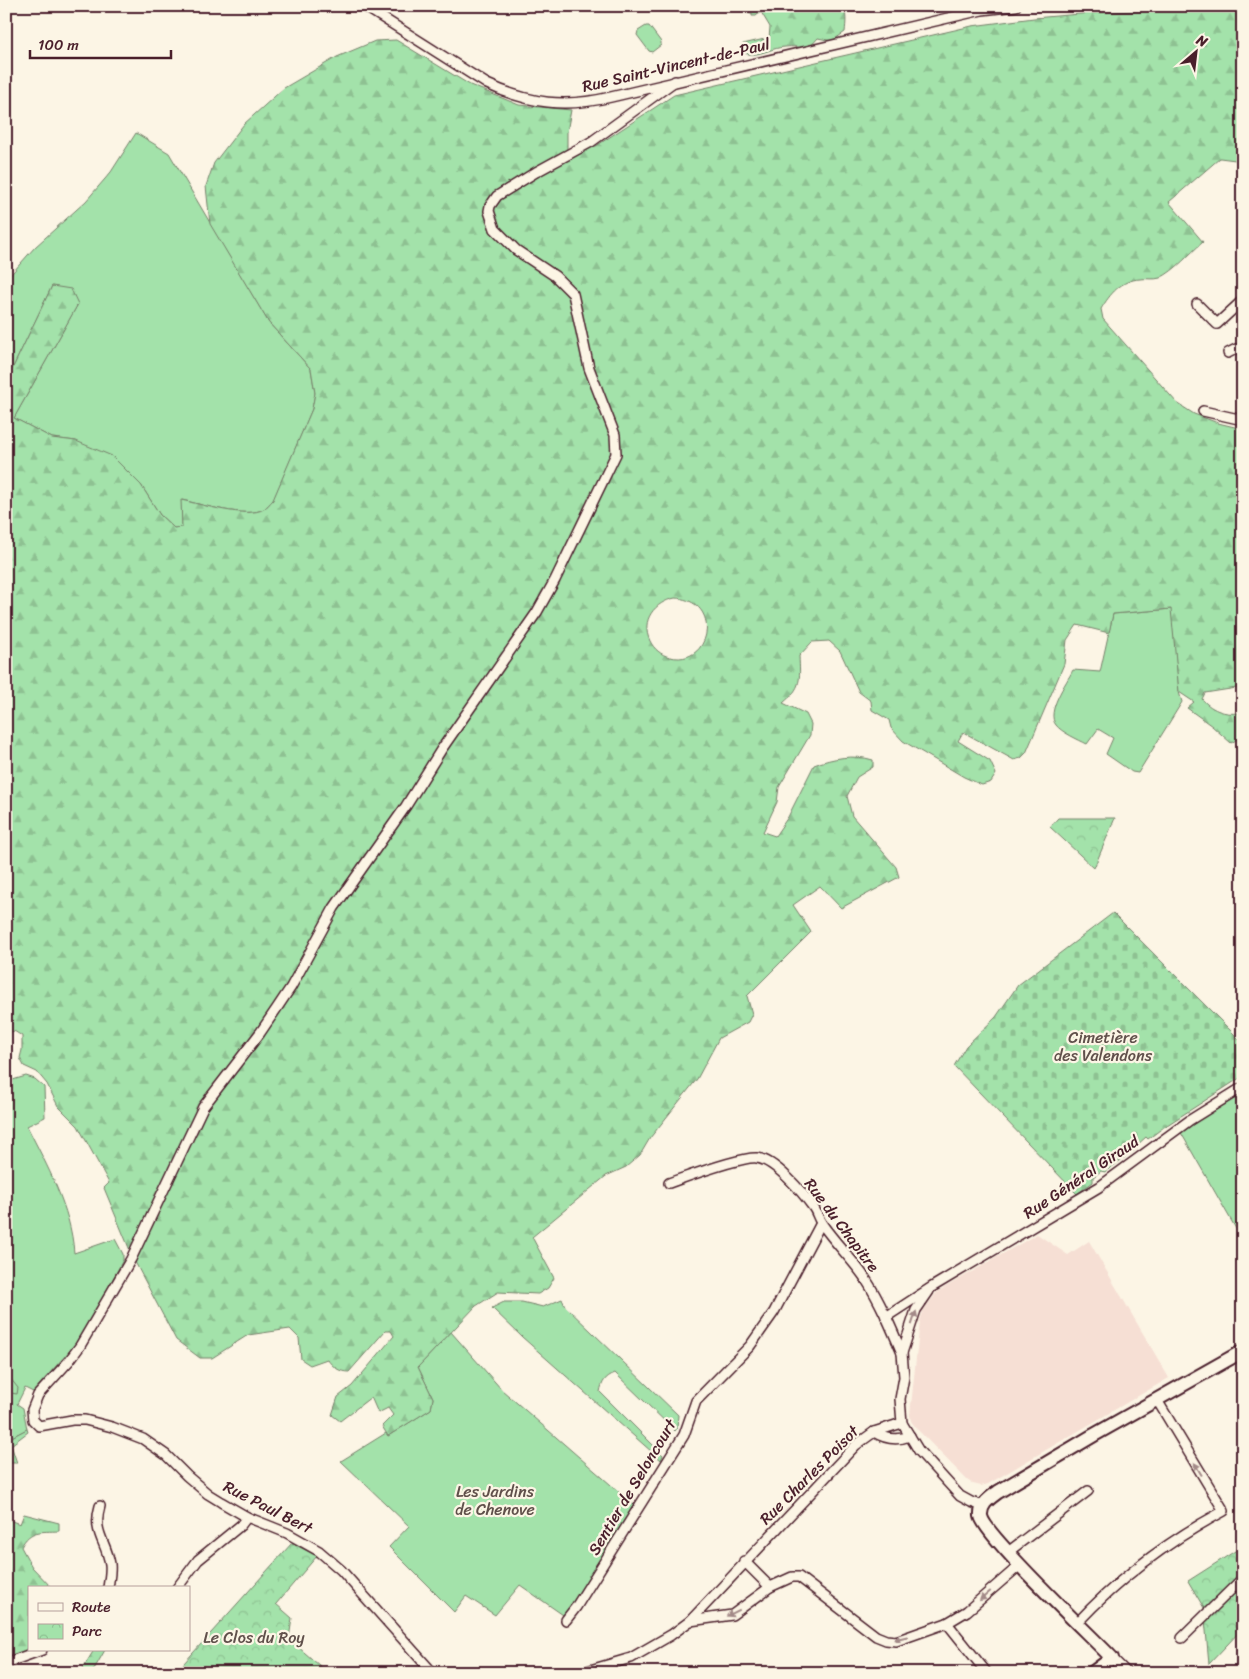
<svg xmlns="http://www.w3.org/2000/svg" width="1249" height="1679" viewBox="0 0 1249 1679" font-family="Sriracha,sans-serif">
<style>
.built{fill:#f6dfd4}
.green{fill:#a3e2aa;stroke:#76806a}
.forest{fill:url(#forest-firs);stroke:#76806a;fill-rule:evenodd}
.cemetery{fill:url(#cemetery-stones);stroke:#76806a}
.park{fill:url(#park-crowns);stroke:#76806a}
.lines{fill:none;stroke-linecap:round;stroke-linejoin:round}
.street-casing{stroke:#4a1f2b;stroke-width:12}
.secondary-casing{stroke:#4a1f2b;stroke-width:16}
.street{stroke:#fcf5e5;stroke-width:9}
.secondary{stroke:#fcf5e5;stroke-width:12}
.oneway{fill:#a38a88}
.labels{text-anchor:middle;dominant-baseline:central;stroke-width:4.5;stroke-linejoin:round;paint-order:stroke}
.street-label{font-size:16px;fill:#4a1f2b;stroke:#fcf5e5}
.park-label{font-size:16px;fill:#60504b;stroke:#fcf5e5}
</style>
<defs>
<pattern id="forest-firs" width="22" height="20" patternUnits="userSpaceOnUse" patternTransform="scale(1.25)"><rect width="22" height="20" fill="#a3e2aa"/><path d="M5 1l3.5 6h-7zM16 11l3.5 6h-7z" fill="#8ec192"/></pattern>
<pattern id="cemetery-stones" width="16" height="16" patternUnits="userSpaceOnUse" patternTransform="scale(1.25)"><rect width="16" height="16" fill="#a3e2aa"/><path d="M2 7V4a2 2 0 0 1 4 0v3zM10 15v-3a2 2 0 0 1 4 0v3z" fill="#8ec192"/></pattern>
<pattern id="park-crowns" width="20" height="18" patternUnits="userSpaceOnUse" patternTransform="scale(1.25)"><rect width="20" height="18" fill="#a3e2aa"/><path d="M2 6a3 3 0 1 1 6 0M12 15a3 3 0 1 1 6 0" fill="none" stroke="#8ec192"/></pattern>
</defs>
<rect width="100%" height="100%" fill="#fcf5e5"/>
<filter id="ink" filterUnits="userSpaceOnUse"><feTurbulence type="fractalNoise" baseFrequency=".02" numOctaves="2"/><feDisplacementMap in="SourceGraphic" scale="10" xChannelSelector="R" yChannelSelector="G"/><feConvolveMatrix kernelMatrix="1 2 1 2 8 2 1 2 1" color-interpolation-filters="sRGB"/></filter>
<g filter="url(#ink)">
<!-- built -->
<path class="built" d="M1037 1234 1068 1255 1089 1241 1169 1378 988 1484 981 1486 973 1484 967 1480 916 1428 911 1421 910 1415 920 1321 923 1311 937 1292Z"/>
<!-- green -->
<g class="green">
<path d="M646 26H649L661 42V45L652 52 649 51 637 35 638 31Z"/>
<path d="M136 133 169 153 269 323 311 369 315 393 312 409 273 501C270 503 267 507 264 509 247 519 201 504 182 500V527L174 528 160 515 141 485 127 472 76 441 52 438 14 418 78 304 52 286 6 382V280L35 247 86 201 111 172Z"/>
<path d="M1172 609 1179 692 1182 702 1138 773 1132 772 1106 754 1113 738 1098 729 1087 744C1079 740 1061 732 1056 725 1045 712 1067 682 1073 670L1100 672 1113 614Z"/>
<path d="M26 1076 35 1079 44 1087 45 1117 27 1126C47 1166 71 1208 74 1253L115 1239 123 1254V1260L81 1338 33 1392 25 1388 17 1404 23 1408 27 1429 6 1440V1390L11 1393 10 1378 6 1377V1082Z"/>
<path d="M1243 1094V1241L1180 1131Z"/>
<path d="M562 1299 565 1306 678 1415 677 1428 675 1431 615 1373C605 1377 602 1382 600 1392L663 1455 661 1460 522 1337 492 1308 504 1302H522L543 1307Z"/>
<path d="M451 1332 502 1390 634 1505 566 1617 520 1585 495 1615 466 1596 454 1612 389 1547 409 1526 341 1461 386 1433 388 1436 431 1409 433 1398 418 1367Z"/>
</g>
<!-- forest -->
<g class="forest">
<path d="M741 6H796L809 8 814 6H843C847 14 846 23 845 32L832 41 818 38 809 48C801 47 792 46 785 47 769 48 757 59 742 52L743 44 769 38 770 27 761 12 756 16H752V13L747 12Z"/>
<path d="M1243 6V161L1220 158 1169 202 1203 242C1189 254 1176 270 1160 278 1154 280 1146 278 1140 279 1121 280 1110 294 1101 309L1103 319 1177 403 1194 414 1218 423 1243 429V687L1205 693 1202 699C1212 711 1228 716 1243 712V736L1231 743 1212 726 1187 708 1194 702 1179 692 1171 609 1113 614 1109 633 1077 625 1067 640 1064 664 1026 753 1021 758 1014 760 963 732 958 741 990 761 996 774 991 782 982 785 964 777 903 741 891 728 889 720 872 710 871 701 859 692 840 651 829 641 812 642 799 656C800 680 802 687 783 703L806 714 811 724 810 735 779 787 777 802 763 832 775 836 788 817 814 765C832 758 854 754 873 760V767L857 777 847 796 852 816 896 867 899 877 841 908 820 886 793 905 811 932 747 996 752 1014 748 1022 719 1038 697 1079 650 1138 640 1155 626 1167 606 1176 532 1237 554 1278 548 1288 538 1294 498 1292 476 1306 418 1367 433 1398 431 1409 388 1436 382 1426 393 1415 388 1408 378 1413 371 1397 340 1421 332 1415 338 1397 352 1386 394 1336 391 1331H385L349 1372C339 1372 333 1367 327 1359L310 1365 301 1359 299 1338 290 1329 248 1335 212 1358H200L176 1340 134 1260 104 1188 109 1183 78 1126 58 1106 47 1084 37 1072 24 1066 20 1058 22 1050V1036L14 1031 8 1033 11 1050 6 1067V382L52 286 71 289 78 304 14 418 52 438 76 441 112 456 141 485 160 515 174 528 182 527 181 500C201 504 247 519 264 509 267 507 270 503 273 500L312 409 315 393 311 369 269 323 210 224 206 186 214 163 244 124 284 88 337 57 375 41 396 40 470 85 519 105 571 110 567 132V153L587 145 596 146 674 95 972 26 1034 18 1091 13ZM675 598C723 600 712 667 670 657 661 655 654 649 650 641 640 620 655 602 675 598Z"/>
<path d="M6 1377 10 1378 18 1388 17 1394 11 1393 6 1390Z"/>
<path d="M27 1429 28 1432 11 1445 17 1463H6V1440Z"/>
<path d="M24 1514 59 1523V1531C41 1532 30 1529 21 1547L32 1567 52 1588H29V1650L6 1658V1573L10 1571 6 1562V1519L20 1524Z"/>
<path d="M94 1650H105L92 1673H80Z"/>
</g>
<!-- cemetery -->
<path class="cemetery" d="M1113 913 1243 1043V1076L1164 1127 1148 1139 1146 1137 1136 1146 1137 1148 1105 1172 1101 1171 1093 1177V1182L1077 1194 954 1066 966 1046 996 1017 1018 985Z"/>
<!-- park -->
<g class="park">
<path d="M1058 818H1115L1094 868 1050 827Z"/>
<path d="M292 1543 317 1556 276 1604 292 1618 289 1639 328 1673H175Z"/>
<path d="M1243 1546V1628L1209 1664 1204 1608 1188 1581Z"/>
</g>
<g class="lines">
<defs>
<g id="street">
<path d="M364 6 487 84C530 104 565 108 611 97L982 10 1016 6"/>
<path d="M1197 304 1217 324 1243 300"/>
<path d="M1228 353 1236 349H1243"/>
<path d="M1203 411 1243 420"/>
<path d="M669 1183C686 1177 742 1156 757 1158 775 1160 803 1193 813 1207 817 1212 818 1219 822 1224 835 1243 852 1259 865 1278 880 1301 891 1327 902 1353"/>
<path d="M929 1291 916 1310 902 1353 904 1377 900 1399 902 1423 919 1451 960 1496 971 1502 983 1506"/>
<path d="M886 1317 932 1287 1099 1187 1190 1120 1243 1087"/>
<path d="M874 1432C885 1439 897 1441 910 1436"/>
<path d="M100 1506C92 1533 106 1540 110 1564 111 1572 109 1580 108 1588"/>
<path d="M1008 1552 1088 1491"/>
<path d="M744 1561 770 1587"/>
<path d="M177 1588 198 1560 241 1525 247 1517"/>
<path d="M566 1620 576 1607 684 1435 696 1401 750 1346 774 1312 821 1223"/>
<path d="M690 1621 732 1615 770 1587 792 1577H799L876 1636 886 1640 896 1641 947 1623 967 1611 1020 1565"/>
<path d="M947 1623 987 1673"/>
<path d="M1077 1623C1119 1578 1170 1540 1224 1511L1157 1400"/>
<path d="M1182 1638 1243 1578"/>
<path d="M1112 1658 1127 1673"/>
<path d="M6 1663 42 1650"/>
<path d="M433 1673 341 1570 319 1551 287 1533 247 1517 221 1502 208 1494 187 1476 166 1455 143 1439 112 1427 85 1420H72L39 1426 33 1420 32 1410 38 1395 69 1361 80 1346 131 1259 203 1107 260 1033 277 1008 291 987 334 908 406 806 441 750 537 612 555 580 616 454 615 435 589 368 573 294 555 276 516 250 495 229 489 211 490 206 497 196 536 172 591 142 675 81"/>
<path d="M580 1673 631 1658 671 1635 690 1621 856 1445 874 1432 902 1423"/>
</g>
<path id="secondary" d="M1092 1673 1112 1658C1092 1637 984 1535 981 1516 980 1504 990 1498 998 1492L1094 1435 1243 1351"/>
</defs>
<!-- street casing -->
<use href="#street" class="street-casing"/>
<!-- secondary casing -->
<use href="#secondary" class="secondary-casing"/>
<!-- street -->
<use href="#street" class="street"/>
<!-- secondary -->
<use href="#secondary" class="secondary"/>
</g>
<!-- one-way arrows -->
<defs><path id="oneway-solid" d="M-6-.8H1V-3.2L6.5 0L1 3.2V.8H-6Z" transform="scale(1.25)"/></defs>
<g class="oneway">
<use href="#oneway-solid" transform="translate(914 1318) rotate(-72)"/>
<use href="#oneway-solid" transform="translate(1198 1469) rotate(-121)"/>
<use href="#oneway-solid" transform="translate(985 1596) rotate(139)"/>
<use href="#oneway-solid" transform="translate(733 1613) rotate(154)"/>
<use href="#oneway-solid" transform="translate(901 1638) rotate(166)"/>
</g>
</g>
<g class="labels">
<!-- street labels -->
<g class="street-label">
<text transform="translate(676 65) rotate(-13)">Rue Saint-Vincent-de-Paul</text>
<text transform="translate(1081 1177) rotate(-34)">Rue Général Giraud</text>
<text transform="translate(842 1225) rotate(53)">Rue du Chapitre</text>
<text transform="translate(809 1475) rotate(-45)">Rue Charles Poisot</text>
<text transform="translate(632 1487) rotate(-59)">Sentier de Seloncourt</text>
<text transform="translate(268 1507) rotate(27)">Rue Paul Bert</text>
</g>
<!-- park labels -->
<g class="park-label">
<text x="1103" y="1037">Cimetière<tspan x="1103" dy="18">des Valendons</tspan></text>
<text x="495" y="1491">Les Jardins<tspan x="495" dy="18">de Chenove</tspan></text>
<text x="254" y="1637">Le Clos du Roy</text>
</g>
</g>
<!-- margin -->
<rect width="1249" height="1679" fill="none" stroke="#fcf5e5" stroke-width="25"/>
<rect x="12" y="12" width="1224" height="1654" fill="none" stroke="#4a1f2b" stroke-width="2" filter="url(#ink)"/>
<!-- legend -->
<rect x="28" y="1586" width="162" height="65" fill="#fcf5e5" stroke="#b59f9b"/>
<rect x="38" y="1603" width="25" height="8" fill="#fcf5e5" stroke="#b59f9b"/>
<text x="72" y="1612" font-size="15" fill="#4a1f2b">Route</text>
<rect x="38" y="1624" width="25" height="15" fill="url(#park-crowns)" stroke="#b59f9b"/>
<text x="72" y="1636" font-size="15" fill="#4a1f2b">Parc</text>
<!-- north arrow -->
<g transform="translate(1196 52) rotate(28)" stroke="#fcf5e5" stroke-width="4" paint-order="stroke">
<path d="M0-4L9 19L0 12L-9 19Z" fill="#4a1f2b"/>
<text y="-8" font-size="14" font-weight="bold" text-anchor="middle" fill="#4a1f2b">N</text>
</g>
<!-- scale -->
<path d="M30 50v8h141v-8" fill="none" stroke="#4a1f2b" stroke-width="2.5"/>
<text x="38" y="50" font-size="15" fill="#4a1f2b" stroke="#fcf5e5" stroke-width="4" paint-order="stroke">100 m</text>
</svg>
